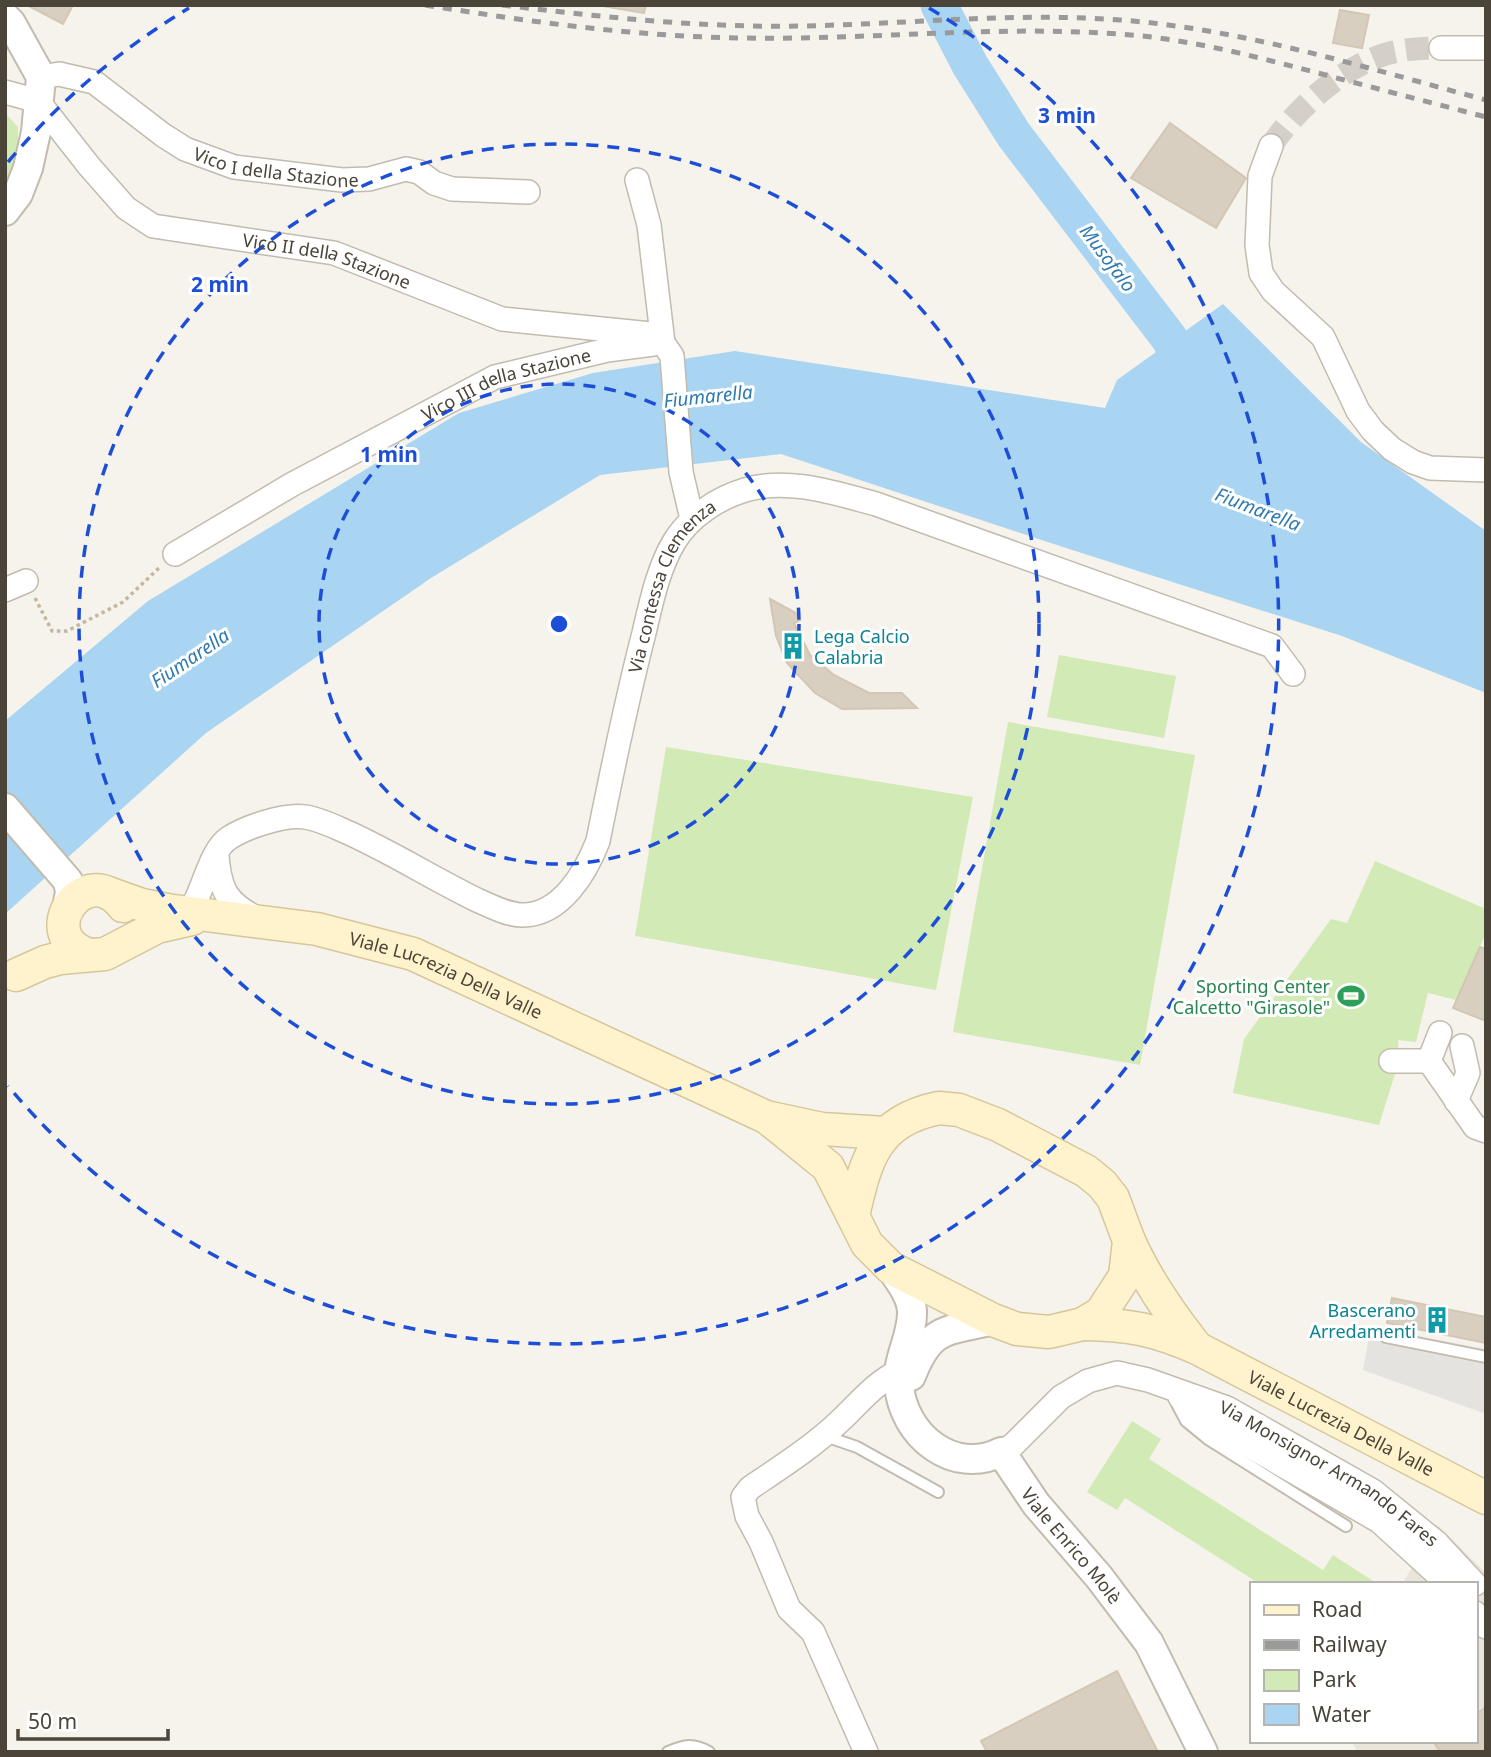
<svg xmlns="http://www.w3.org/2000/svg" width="1491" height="1757" viewBox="0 0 1491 1757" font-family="'Noto Sans',sans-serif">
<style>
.residential{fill:#eae5da}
.green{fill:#d2eab5}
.parking{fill:#e5e3e0}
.water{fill:#a9d4f2}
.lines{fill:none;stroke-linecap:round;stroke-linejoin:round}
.river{stroke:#a9d4f2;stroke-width:37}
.building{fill:#d8cfc1;stroke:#d3c7b4;stroke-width:2}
.minor-tunnel{stroke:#d4d0c8;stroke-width:23;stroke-dasharray:23 11;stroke-linecap:butt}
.service-casing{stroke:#c2bbae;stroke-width:14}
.minor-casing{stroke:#c2bbae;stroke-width:26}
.tertiary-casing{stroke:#c2bbae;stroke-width:32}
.secondary-casing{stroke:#d6c79b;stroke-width:35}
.path{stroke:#c4b79f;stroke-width:3.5;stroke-dasharray:3.5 3.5;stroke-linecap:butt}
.service{stroke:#fff;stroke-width:10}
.minor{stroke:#fff;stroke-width:23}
.tertiary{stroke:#fff;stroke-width:28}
.secondary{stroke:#fff3cd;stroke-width:32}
.rail{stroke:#9a9a9a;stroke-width:5;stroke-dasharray:9 9;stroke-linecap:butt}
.ring{fill:none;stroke:#1d4ed8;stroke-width:3.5;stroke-dasharray:12 9}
.labels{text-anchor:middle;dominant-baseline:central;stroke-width:6;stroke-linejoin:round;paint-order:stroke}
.street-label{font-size:18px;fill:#4b4439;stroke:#fff}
.culture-label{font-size:18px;fill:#0d838f;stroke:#fff;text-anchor:start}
.leisure-label{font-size:18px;fill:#27864d;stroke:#fff;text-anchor:end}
.water-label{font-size:19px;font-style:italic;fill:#2e7ab2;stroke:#fff}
.centre{fill:#1d4ed8;stroke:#fff;stroke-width:3.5}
.ring-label{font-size:21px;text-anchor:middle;font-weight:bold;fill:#1d4ed8;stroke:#fff;stroke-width:6;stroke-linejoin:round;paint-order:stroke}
</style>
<rect width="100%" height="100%" fill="#f6f3ec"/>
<!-- residential -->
<path class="residential" d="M1438 1525 1486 1573V1752H1358L1351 1741H1475V1584H1402Z"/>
<!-- green -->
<g class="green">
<path d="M5 113 18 127V156L5 192Z"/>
<path d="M1059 655 1176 676 1164 738 1047 717Z"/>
<path d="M1008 722 1195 755 1140 1065 953 1032Z"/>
<path d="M666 747 973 797 936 990 635 936Z"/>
<path d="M1375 861 1486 909V933L1456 1000 1428 993 1416 1042 1398 1040 1399 1061 1379 1125 1233 1093 1244 1039 1331 919 1347 923Z"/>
<path d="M1132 1421 1161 1439 1149 1459 1323 1570 1333 1555 1373 1581 1371 1584H1260L1125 1498 1117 1510 1087 1492Z"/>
</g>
<!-- parking -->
<path class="parking" d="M1371 1327 1486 1349V1414L1363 1370Z"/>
<!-- water -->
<path class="water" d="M1223 304 1361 442 1486 531V693L1342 636 1066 548 781 454 600 475 431 578 206 733 5 914V721L148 601 459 413 593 373 735 351 1105 408 1117 380Z"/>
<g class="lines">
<!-- river -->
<path class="river" d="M939 5 970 65 1014 135 1169 338 1195 383"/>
</g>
<!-- building -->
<g class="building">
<path d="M27 5H73L63 24Z"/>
<path d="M597 5H646L644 13Z"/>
<path d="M1340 10 1369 15 1362 48 1333 43Z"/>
<path d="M1170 123 1246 178 1216 228 1131 178Z"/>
<path d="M770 599 796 613 800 620 794 623 810 655 834 675 869 693H902L917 708 842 709 815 693 787 663 776 636Z"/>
<path d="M1480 947 1486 949V1021L1453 1008Z"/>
<path d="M1392 1298 1486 1317V1343L1387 1323Z"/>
<path d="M1117 1671 1158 1752H987L981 1741Z"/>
<path d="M1486 1707V1752H1440L1435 1744 1438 1741H1475V1715Z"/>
</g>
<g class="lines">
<!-- minor-tunnel -->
<path class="minor-tunnel" d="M1271 146C1297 108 1341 68 1386 54 1404 49 1422 48 1441 48"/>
<defs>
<g id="service">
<path d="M1386 1337 1486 1357"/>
<path d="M1177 1404 1186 1421 1208 1439 1346 1526"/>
<path d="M825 1436 857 1447 938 1492"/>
<path d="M668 1752C685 1745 693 1743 709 1752"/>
</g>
<g id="minor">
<path d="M1441 48H1486"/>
<path id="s1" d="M41 77 59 74 94 82 163 135 185 149 234 167 342 180 369 179 406 169 419 172 434 183 452 189 528 192"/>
<path id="s2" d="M5 92 38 101 89 166 126 208 153 226 334 253 502 319 651 334 663 343"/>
<path d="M1271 146 1260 176 1257 245 1261 273 1273 291 1323 337 1358 411 1373 431 1392 449 1413 462 1430 468 1486 470"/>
<path d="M637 180 649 225 663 343 672 356 681 472 692 519"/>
<path id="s3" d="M175 554 291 485 495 377 607 350 653 344"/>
<path d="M5 590 26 581"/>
<path d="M217 856C220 891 227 903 258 919"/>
<path id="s4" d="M189 913C203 893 210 850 229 838 246 827 284 814 305 817 320 819 335 827 349 833 393 853 434 879 477 900 491 906 507 915 523 915 561 915 586 872 598 841 612 771 626 702 644 633 651 603 658 569 674 542 689 517 718 498 745 490 787 477 835 493 876 504L1272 646 1293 674"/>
<path d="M1391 1061H1429"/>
<path d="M1429 1061 1475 1127 1486 1131"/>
<path d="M1429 1061 1440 1033"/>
<path d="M1456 1101 1468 1073 1462 1046"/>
<path d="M1180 1397 1215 1426 1379 1521 1448 1584"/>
<path id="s5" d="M1001 1452 1013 1445 1061 1397 1088 1381 1117 1373 1148 1380 1227 1408 1373 1491 1437 1543 1475 1584"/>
<path d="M1475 1613 1486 1627"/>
<path d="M866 1752 813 1632 789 1609 761 1542 747 1516 743 1497 750 1488C781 1467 814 1446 841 1420 861 1401 875 1383 899 1371"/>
</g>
<g id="tertiary">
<path d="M5 17 11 23 41 77 36 132 28 168 18 194 5 211"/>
<path d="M5 808 68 881 70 892 67 908"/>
<path id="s6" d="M891 1268C899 1281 911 1295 912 1311 913 1336 896 1360 899 1385 903 1435 953 1476 1001 1452L1036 1504 1099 1577 1149 1643 1203 1752"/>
<path d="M911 1376C931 1325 946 1332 993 1320"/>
</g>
<g id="secondary">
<path id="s7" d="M108 893 142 905 167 910 317 929 413 954 766 1117 822 1129 885 1133"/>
<path d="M90 955C30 937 85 857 123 906"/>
<path d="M16 975 45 962 60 958 105 954 157 927 192 919"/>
<path d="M939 1108 959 1110 998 1125 1086 1171 1102 1184 1113 1198 1129 1241 1125 1276 1101 1313 1083 1324 1049 1332 1017 1329 993 1320 891 1268 867 1244 853 1216C866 1159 875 1121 939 1108Z"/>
<path d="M770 1120 828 1167 853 1216"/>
<path d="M1129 1241C1146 1279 1168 1311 1194 1344"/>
<path id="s8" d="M1083 1324C1130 1325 1154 1329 1197 1348L1486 1498"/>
</g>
</defs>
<!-- service casing -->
<use href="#service" class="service-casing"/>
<!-- minor casing -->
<use href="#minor" class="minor-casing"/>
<!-- tertiary casing -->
<use href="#tertiary" class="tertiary-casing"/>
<!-- secondary casing -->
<use href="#secondary" class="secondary-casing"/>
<!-- path -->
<path class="path" d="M35 598 52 631H67L123 602 159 568"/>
<!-- service -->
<use href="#service" class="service"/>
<!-- minor -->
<use href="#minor" class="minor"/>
<!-- tertiary -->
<use href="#tertiary" class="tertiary"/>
<!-- secondary -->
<use href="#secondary" class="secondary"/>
<!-- rail -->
<g class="rail">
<path d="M425 5C532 22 638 37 746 38 870 40 994 25 1118 34 1184 38 1250 55 1314 72 1371 87 1428 102 1486 117"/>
<path d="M502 5C602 17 701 28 802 26 908 24 1014 12 1120 20 1244 29 1366 68 1486 100"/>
</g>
</g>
<!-- distance rings -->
<g class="ring">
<circle cx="559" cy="624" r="240"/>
<circle cx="559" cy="624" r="480"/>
<path d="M8 162A719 719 0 0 1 189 8M929 8A719 719 0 1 1 8 1086"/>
</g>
<!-- icons -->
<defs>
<symbol id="building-bare" viewBox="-9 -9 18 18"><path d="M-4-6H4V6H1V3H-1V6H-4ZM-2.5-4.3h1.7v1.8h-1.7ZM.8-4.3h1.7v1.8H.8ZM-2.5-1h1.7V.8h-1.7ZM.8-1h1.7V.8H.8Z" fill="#0f9aa8" stroke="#fff" stroke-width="2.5" paint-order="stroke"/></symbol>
<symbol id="stadium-bare" viewBox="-9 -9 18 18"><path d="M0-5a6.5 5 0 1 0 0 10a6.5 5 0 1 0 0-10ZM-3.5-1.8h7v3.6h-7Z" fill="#2e9e5b" stroke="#fff" stroke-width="2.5" paint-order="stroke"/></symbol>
</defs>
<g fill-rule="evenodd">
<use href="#building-bare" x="774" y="627" width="38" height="38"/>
<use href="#stadium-bare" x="1332" y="977" width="38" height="38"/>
<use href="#building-bare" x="1418" y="1301" width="38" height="38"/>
</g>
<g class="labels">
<!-- street labels -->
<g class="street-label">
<text stroke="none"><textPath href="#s1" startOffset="261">Vico I della Stazione</textPath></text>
<text stroke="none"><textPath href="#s2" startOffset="383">Vico II della Stazione</textPath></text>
<text stroke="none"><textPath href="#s3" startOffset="374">Vico III della Stazione</textPath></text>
<text stroke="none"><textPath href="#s4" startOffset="786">Via contessa Clemenza</textPath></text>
<text stroke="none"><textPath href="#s7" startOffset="350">Viale Lucrezia Della Valle</textPath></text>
<text stroke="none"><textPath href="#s8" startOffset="280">Viale Lucrezia Della Valle</textPath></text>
<text stroke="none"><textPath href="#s5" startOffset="380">Via Monsignor Armando Fares</textPath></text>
<text stroke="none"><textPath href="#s6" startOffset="385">Viale Enrico Molè</textPath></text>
</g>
<!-- culture labels -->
<g class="culture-label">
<text x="814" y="636">Lega Calcio<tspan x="814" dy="21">Calabria</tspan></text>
<text x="1416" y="1310" text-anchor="end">Bascerano<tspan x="1416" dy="21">Arredamenti</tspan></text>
</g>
<!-- leisure labels -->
<g class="leisure-label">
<text x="1330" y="986">Sporting Center<tspan x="1330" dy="21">Calcetto "Girasole"</tspan></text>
</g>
<!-- water labels -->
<g class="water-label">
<text transform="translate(1108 258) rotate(53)">Musofalo</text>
<text transform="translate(708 396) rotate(-6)">Fiumarella</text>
<text transform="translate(1258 509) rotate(21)">Fiumarella</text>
<text transform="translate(190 658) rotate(-34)">Fiumarella</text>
</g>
</g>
<circle cx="559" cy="624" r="10" class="centre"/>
<g class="ring-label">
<text x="1067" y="123">3 min</text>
<text x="220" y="292">2 min</text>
<text x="389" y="462">1 min</text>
</g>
<!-- border -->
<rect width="1491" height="1757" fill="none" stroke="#4b4439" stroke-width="14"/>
<!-- legend -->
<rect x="1250" y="1582" width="228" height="161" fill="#ffffff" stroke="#b7b4b0" stroke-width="2"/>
<rect x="1264" y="1605" width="35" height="10" fill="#fff3cd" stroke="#b7b4b0" stroke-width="2"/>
<text x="1312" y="1617" font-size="21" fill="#4b4439">Road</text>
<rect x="1264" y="1640" width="35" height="10" fill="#9a9a9a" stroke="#b7b4b0" stroke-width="2"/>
<text x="1312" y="1652" font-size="21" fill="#4b4439">Railway</text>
<rect x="1264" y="1670" width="35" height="21" fill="#d2eab5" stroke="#b7b4b0" stroke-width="2"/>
<text x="1312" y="1687" font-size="21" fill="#4b4439">Park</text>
<rect x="1264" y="1704" width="35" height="21" fill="#a9d4f2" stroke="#b7b4b0" stroke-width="2"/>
<text x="1312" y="1722" font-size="21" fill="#4b4439">Water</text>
<!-- scale -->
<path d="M18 1729v10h150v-10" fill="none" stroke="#4b4439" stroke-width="3.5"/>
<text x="28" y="1729" font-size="21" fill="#4b4439" stroke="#ffffff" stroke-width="5" paint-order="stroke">50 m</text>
</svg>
